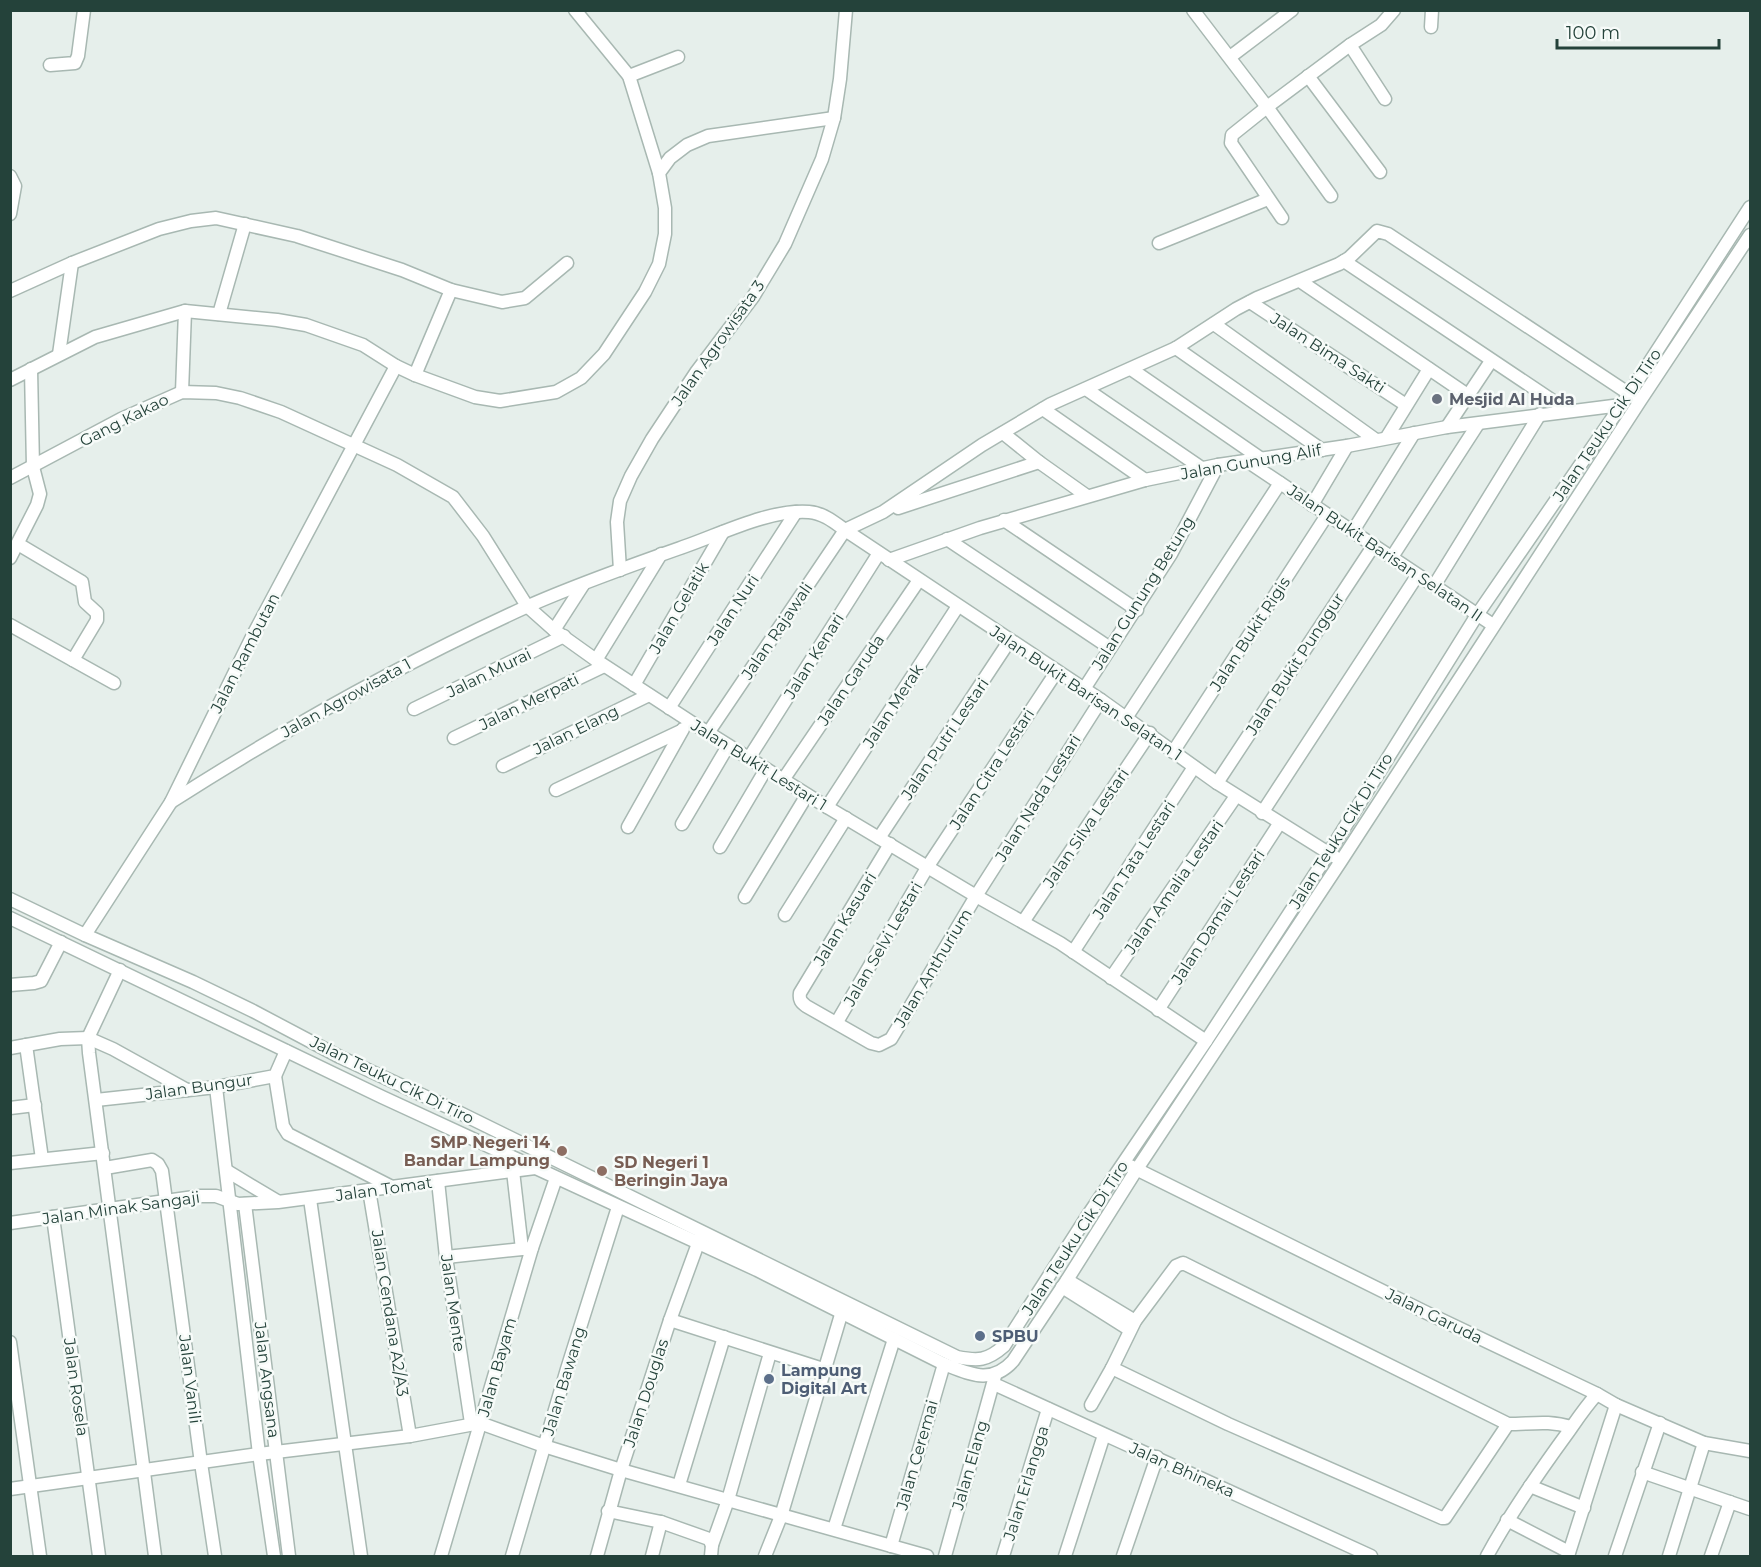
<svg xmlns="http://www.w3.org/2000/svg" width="1761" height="1567" viewBox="0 0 1761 1567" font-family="Montserrat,sans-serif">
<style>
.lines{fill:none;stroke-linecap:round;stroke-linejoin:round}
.minor-casing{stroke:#a8b8b2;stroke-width:15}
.minor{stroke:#fff;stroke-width:12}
.worship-dot{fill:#6b7280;stroke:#f7fbf9;stroke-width:2}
.education-dot{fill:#8d6e63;stroke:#f7fbf9;stroke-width:2}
.service-dot{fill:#5c6f8a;stroke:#f7fbf9;stroke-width:2}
.labels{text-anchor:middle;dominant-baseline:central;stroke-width:5;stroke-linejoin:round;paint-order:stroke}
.street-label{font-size:16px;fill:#24423a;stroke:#f7fbf9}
.worship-label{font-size:16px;font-weight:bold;fill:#5b616d;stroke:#f7fbf9;text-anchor:start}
.education-label{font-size:16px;font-weight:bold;fill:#785e54;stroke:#f7fbf9;text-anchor:end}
.service-label{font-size:16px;font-weight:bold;fill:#4e5e75;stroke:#f7fbf9;text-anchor:start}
</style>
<rect width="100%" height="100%" fill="#e6efeb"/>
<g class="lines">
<defs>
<g id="minor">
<path d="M575 10 629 76 659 173"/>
<path d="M1193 10 1267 107 1350 45 1381 25 1394 10"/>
<path d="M1431 27 1432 10"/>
<path d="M1350 45 1385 99"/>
<path d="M1230 57 1292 10"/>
<path d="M50 65 75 63 78 56 84 10"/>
<path d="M629 76 678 57"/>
<path d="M1308 76 1380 172"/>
<path d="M10 176 15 186 10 214"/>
<path d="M1282 218 1231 143 1232 135 1267 107 1331 196"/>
<path d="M1159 243 1268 199"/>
<path d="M1344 261 1568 411"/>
<path d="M1300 281 1469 396"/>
<path d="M10 291 72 263 159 229 191 221 216 218 297 236 402 270 451 290 502 302 525 298 567 263"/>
<path d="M1250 302 1406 405"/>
<path d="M219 314 245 224"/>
<path d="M1214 324 1376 440"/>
<path d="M1176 348 1322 450"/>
<path d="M59 354 72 263"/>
<path d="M1131 369 1260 458"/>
<path d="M415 375 451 290"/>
<path d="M10 380 95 337 185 311 277 320 306 325 363 345 396 366 415 375 475 397 500 401 556 392 581 378 604 354 645 292 659 264 665 234V208L659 173 670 158 687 145 708 136 834 118"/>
<path d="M1086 389 1203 469"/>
<path d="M182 392 185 311"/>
<path d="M1043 409 1145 480"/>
<path d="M1447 427 1491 361"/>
<path d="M1003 433 1039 462 1087 496"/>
<path d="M1387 437 1429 369"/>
<path d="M1247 461 1493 625"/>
<path d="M10 478 121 419 182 392 216 393 240 398 281 412 397 465 453 497 483 536 527 606 554 630 596 660 691 722 827 807 976 896 1060 943 1206 1041"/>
<path d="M1312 505 1347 446"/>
<path d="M898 508 1039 462"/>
<path d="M1004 520 1137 610"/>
<path d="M1353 531 1414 433"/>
<path d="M947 539 1110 648"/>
<path d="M18 544 82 582 85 602 97 613V620L73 660"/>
<path d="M1392 557 1478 424"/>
<path d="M10 558 37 505 40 494 33 467 31 369"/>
<path d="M889 560 980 528 1145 480 1218 465 1347 446 1447 427 1621 405"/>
<path d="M620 570 617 522 620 501 631 476 652 439 697 371 753 297 785 244 822 159 834 118 840 79 846 10"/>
<path d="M1434 586 1540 414"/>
<path d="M10 625 114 683"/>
<path d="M554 630 583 585"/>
<path d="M596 660 661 554"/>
<path d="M634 685 723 532"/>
<path d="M1084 689 1171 554 1218 465"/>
<path d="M669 708 796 512"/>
<path d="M414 709 564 636"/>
<path d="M1126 718 1280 483"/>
<path d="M708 733 845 530 1101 700 1217 783 1335 857"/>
<path d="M454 738 604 666"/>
<path d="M1173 752 1327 515"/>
<path d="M749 758 879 553"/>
<path d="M503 766 649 695"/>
<path d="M783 780 919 580"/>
<path d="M1217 783 1374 545"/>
<path d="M556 790 681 731"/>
<path d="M171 802C285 729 403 663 526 607 575 585 632 565 683 547 721 534 769 509 809 512 823 513 834 522 845 530L883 512 982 445 1051 404 1176 348 1236 309 1257 298 1339 264 1349 258 1377 231 1388 234 1634 397"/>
<path d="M827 807 958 606"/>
<path d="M1262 813 1417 576"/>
<path d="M682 824 728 746"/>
<path d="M628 827 683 729"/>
<path d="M879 838 1010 640"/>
<path d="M890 844 800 993C799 1000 801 1002 806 1006L871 1043 879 1045 891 1039 976 896 1101 700"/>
<path d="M720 847 766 769"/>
<path d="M745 897 807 795"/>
<path d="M10 899 85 935 193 982 253 1011 340 1057 452 1109 957 1357C978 1361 987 1361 1004 1346L1086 1218 1206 1041 1328 854 1477 615 1629 394 1750 207"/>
<path d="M785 915 846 818"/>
<path d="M10 918 382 1097 757 1270 944 1364C970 1374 991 1385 1013 1361L1067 1280 1137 1169 1341 861 1640 401 1750 235"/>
<path d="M1023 922 1150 733"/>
<path d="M85 935 171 802 253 635 396 366"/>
<path d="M1073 952 1194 767"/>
<path d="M120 970 88 1038 89 1053 155 1556"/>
<path d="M1111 978 1236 796"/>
<path d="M10 985 34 983 41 981 61 942"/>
<path d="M1158 1010 1279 824"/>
<path d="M837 1022 928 866 1057 671"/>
<path d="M26 1045 42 1159"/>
<path d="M10 1048 60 1039 88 1038 113 1049 187 1090"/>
<path d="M275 1076 283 1126 288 1134 392 1187"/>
<path d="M216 1087 259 1454 274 1556"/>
<path d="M96 1100 216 1087 275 1076 286 1051"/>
<path d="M10 1108 35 1105"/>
<path d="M10 1163 103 1153"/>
<path d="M1130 1166 1427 1313 1597 1394 1616 1405 1704 1443 1750 1451"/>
<path d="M105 1168 152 1160 158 1164 162 1171 201 1463 215 1556"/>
<path d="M227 1171 277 1201"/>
<path d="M513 1171 522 1249"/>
<path d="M438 1181 446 1257 471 1423"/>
<path d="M369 1190 410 1436"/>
<path d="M310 1199 361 1556"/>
<path d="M245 1204 289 1556"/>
<path d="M53 1217 99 1556"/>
<path d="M10 1223 201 1196H216L238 1204 278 1202 535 1168"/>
<path d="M446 1257 532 1248"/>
<path d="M1067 1280 1135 1321"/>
<path d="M1062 1287 1130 1330"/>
<path d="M670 1320 826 1370"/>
<path d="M10 1342 40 1556"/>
<path d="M994 1384 1371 1556"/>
<path d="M1091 1405 1112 1368"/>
<path d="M1508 1424 1445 1518H1442L1228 1424 1112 1368 1135 1321 1176 1266 1183 1263 1508 1424C1531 1424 1549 1420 1571 1427"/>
<path d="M1642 1472 1750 1509"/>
<path d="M679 1485 724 1337"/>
<path d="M1530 1486 1584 1508"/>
<path d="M10 1489 259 1454 410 1436 480 1423 544 1446 621 1470 927 1556"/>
<path d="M608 1511 661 1522 709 1539 712 1545"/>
<path d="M1507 1520 1569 1552"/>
<path d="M834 1529 894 1339"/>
<path d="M891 1546 944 1364"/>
<path d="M441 1556 532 1248 556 1178"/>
<path d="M512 1556 567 1369 618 1207"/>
<path d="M597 1556 621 1470 670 1320 700 1238"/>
<path d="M652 1556 661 1522"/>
<path d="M711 1556 712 1545 728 1500 770 1353"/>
<path d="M765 1556 781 1516 843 1308"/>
<path d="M945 1556 995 1376"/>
<path d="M1003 1556 1048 1409"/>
<path d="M1065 1556 1104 1435"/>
<path d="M1123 1556 1157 1457"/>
<path d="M1487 1556C1511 1512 1539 1472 1569 1431 1578 1418 1586 1406 1597 1394"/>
<path d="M1568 1556 1616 1405"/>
<path d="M1615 1556 1660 1423"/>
<path d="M1669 1556 1704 1443"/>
<path d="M1711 1556 1730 1502"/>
</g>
</defs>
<!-- minor casing -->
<use href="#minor" class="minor-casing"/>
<!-- minor -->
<use href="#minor" class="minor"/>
</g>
<!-- markers -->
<circle class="worship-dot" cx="1437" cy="399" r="6"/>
<g class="education-dot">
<circle cx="562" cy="1151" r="6"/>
<circle cx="602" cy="1171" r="6"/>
</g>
<g class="service-dot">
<circle cx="980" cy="1336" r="6"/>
<circle cx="769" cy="1379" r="6"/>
</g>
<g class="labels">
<!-- street labels -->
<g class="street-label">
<text transform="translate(718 343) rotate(-55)">Jalan Agrowisata 3</text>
<text transform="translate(1328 353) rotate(33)">Jalan Bima Sakti</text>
<text transform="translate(124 420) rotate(-27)">Gang Kakao</text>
<text transform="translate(1607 425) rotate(-56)">Jalan Teuku Cik Di Tiro</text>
<text transform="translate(1251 462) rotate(-10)">Jalan Gunung Alif</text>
<text transform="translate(1385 553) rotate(34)">Jalan Bukit Barisan Selatan II</text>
<text transform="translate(1143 593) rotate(-58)">Jalan Gunung Betung</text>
<text transform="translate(679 608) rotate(-60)">Jalan Gelatik</text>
<text transform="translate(733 610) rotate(-57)">Jalan Nuri</text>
<text transform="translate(777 631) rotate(-56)">Jalan Rajawali</text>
<text transform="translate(1250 634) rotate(-57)">Jalan Bukit Rigis</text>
<text transform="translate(245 653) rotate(-63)">Jalan Rambutan</text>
<text transform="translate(814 656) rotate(-58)">Jalan Kenari</text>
<text transform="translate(1295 664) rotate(-57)">Jalan Bukit Punggur</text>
<text transform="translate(489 673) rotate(-26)">Jalan Murai</text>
<text transform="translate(851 680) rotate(-56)">Jalan Garuda</text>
<text transform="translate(1086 693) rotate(34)">Jalan Bukit Barisan Selatan 1</text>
<text transform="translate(346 698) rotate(-29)">Jalan Agrowisata 1</text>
<text transform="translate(529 702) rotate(-26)">Jalan Merpati</text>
<text transform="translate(893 706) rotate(-57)">Jalan Merak</text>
<text transform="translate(576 730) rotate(-26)">Jalan Elang</text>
<text transform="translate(945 739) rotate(-56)">Jalan Putri Lestari</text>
<text transform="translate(759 765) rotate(32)">Jalan Bukit Lestari 1</text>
<text transform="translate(992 769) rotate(-57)">Jalan Citra Lestari</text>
<text transform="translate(1038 798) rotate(-58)">Jalan Nada Lestari</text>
<text transform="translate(1086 828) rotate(-56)">Jalan Silva Lestari</text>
<text transform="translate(1341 831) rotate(-58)">Jalan Teuku Cik Di Tiro</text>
<text transform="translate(1134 860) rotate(-57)">Jalan Tata Lestari</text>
<text transform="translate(1174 887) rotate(-55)">Jalan Amalia Lestari</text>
<text transform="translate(1218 917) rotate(-57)">Jalan Damai Lestari</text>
<text transform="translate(845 919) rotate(-59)">Jalan Kasuari</text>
<text transform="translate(883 944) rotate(-60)">Jalan Selvi Lestari</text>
<text transform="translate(933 968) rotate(-59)">Jalan Anthurium</text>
<text transform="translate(392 1080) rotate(26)">Jalan Teuku Cik Di Tiro</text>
<text transform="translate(199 1087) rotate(-8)">Jalan Bungur</text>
<text transform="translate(384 1189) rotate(-8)">Jalan Tomat</text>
<text transform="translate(121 1208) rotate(-8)">Jalan Minak Sangaji</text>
<text transform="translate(1075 1238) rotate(-57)">Jalan Teuku Cik Di Tiro</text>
<text transform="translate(453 1303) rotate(82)">Jalan Mente</text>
<text transform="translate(390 1313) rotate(81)">Jalan Cendana A2/A3</text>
<text transform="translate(1434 1316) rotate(26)">Jalan Garuda</text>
<text transform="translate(497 1367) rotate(-74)">Jalan Bayam</text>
<text transform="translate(190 1379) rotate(83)">Jalan Vanili</text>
<text transform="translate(267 1380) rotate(83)">Jalan Angsana</text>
<text transform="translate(564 1381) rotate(-73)">Jalan Bawang</text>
<text transform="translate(76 1387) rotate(82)">Jalan Rosela</text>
<text transform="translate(646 1393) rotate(-72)">Jalan Douglas</text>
<text transform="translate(917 1455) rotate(-74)">Jalan Ceremai</text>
<text transform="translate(970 1465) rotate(-74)">Jalan Elang</text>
<text transform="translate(1182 1470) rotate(24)">Jalan Bhineka</text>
<text transform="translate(1026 1483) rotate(-73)">Jalan Erlangga</text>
</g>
<!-- worship labels -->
<g class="worship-label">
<text x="1449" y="399">Mesjid Al Huda</text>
</g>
<!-- education labels -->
<g class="education-label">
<text x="550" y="1142">SMP Negeri 14<tspan x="550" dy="18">Bandar Lampung</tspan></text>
<text x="614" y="1162" text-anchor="start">SD Negeri 1<tspan x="614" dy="18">Beringin Jaya</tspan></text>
</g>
<!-- service labels -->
<g class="service-label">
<text x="992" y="1336">SPBU</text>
<text x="781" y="1370">Lampung<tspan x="781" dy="18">Digital Art</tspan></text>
</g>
</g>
<!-- border -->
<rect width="1761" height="1567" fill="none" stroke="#24423a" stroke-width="24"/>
<!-- scale -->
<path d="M1557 39v9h162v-9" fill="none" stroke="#24423a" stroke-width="3"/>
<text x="1566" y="39" font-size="18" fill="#24423a" stroke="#f7fbf9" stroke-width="4.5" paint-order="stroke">100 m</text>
</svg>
